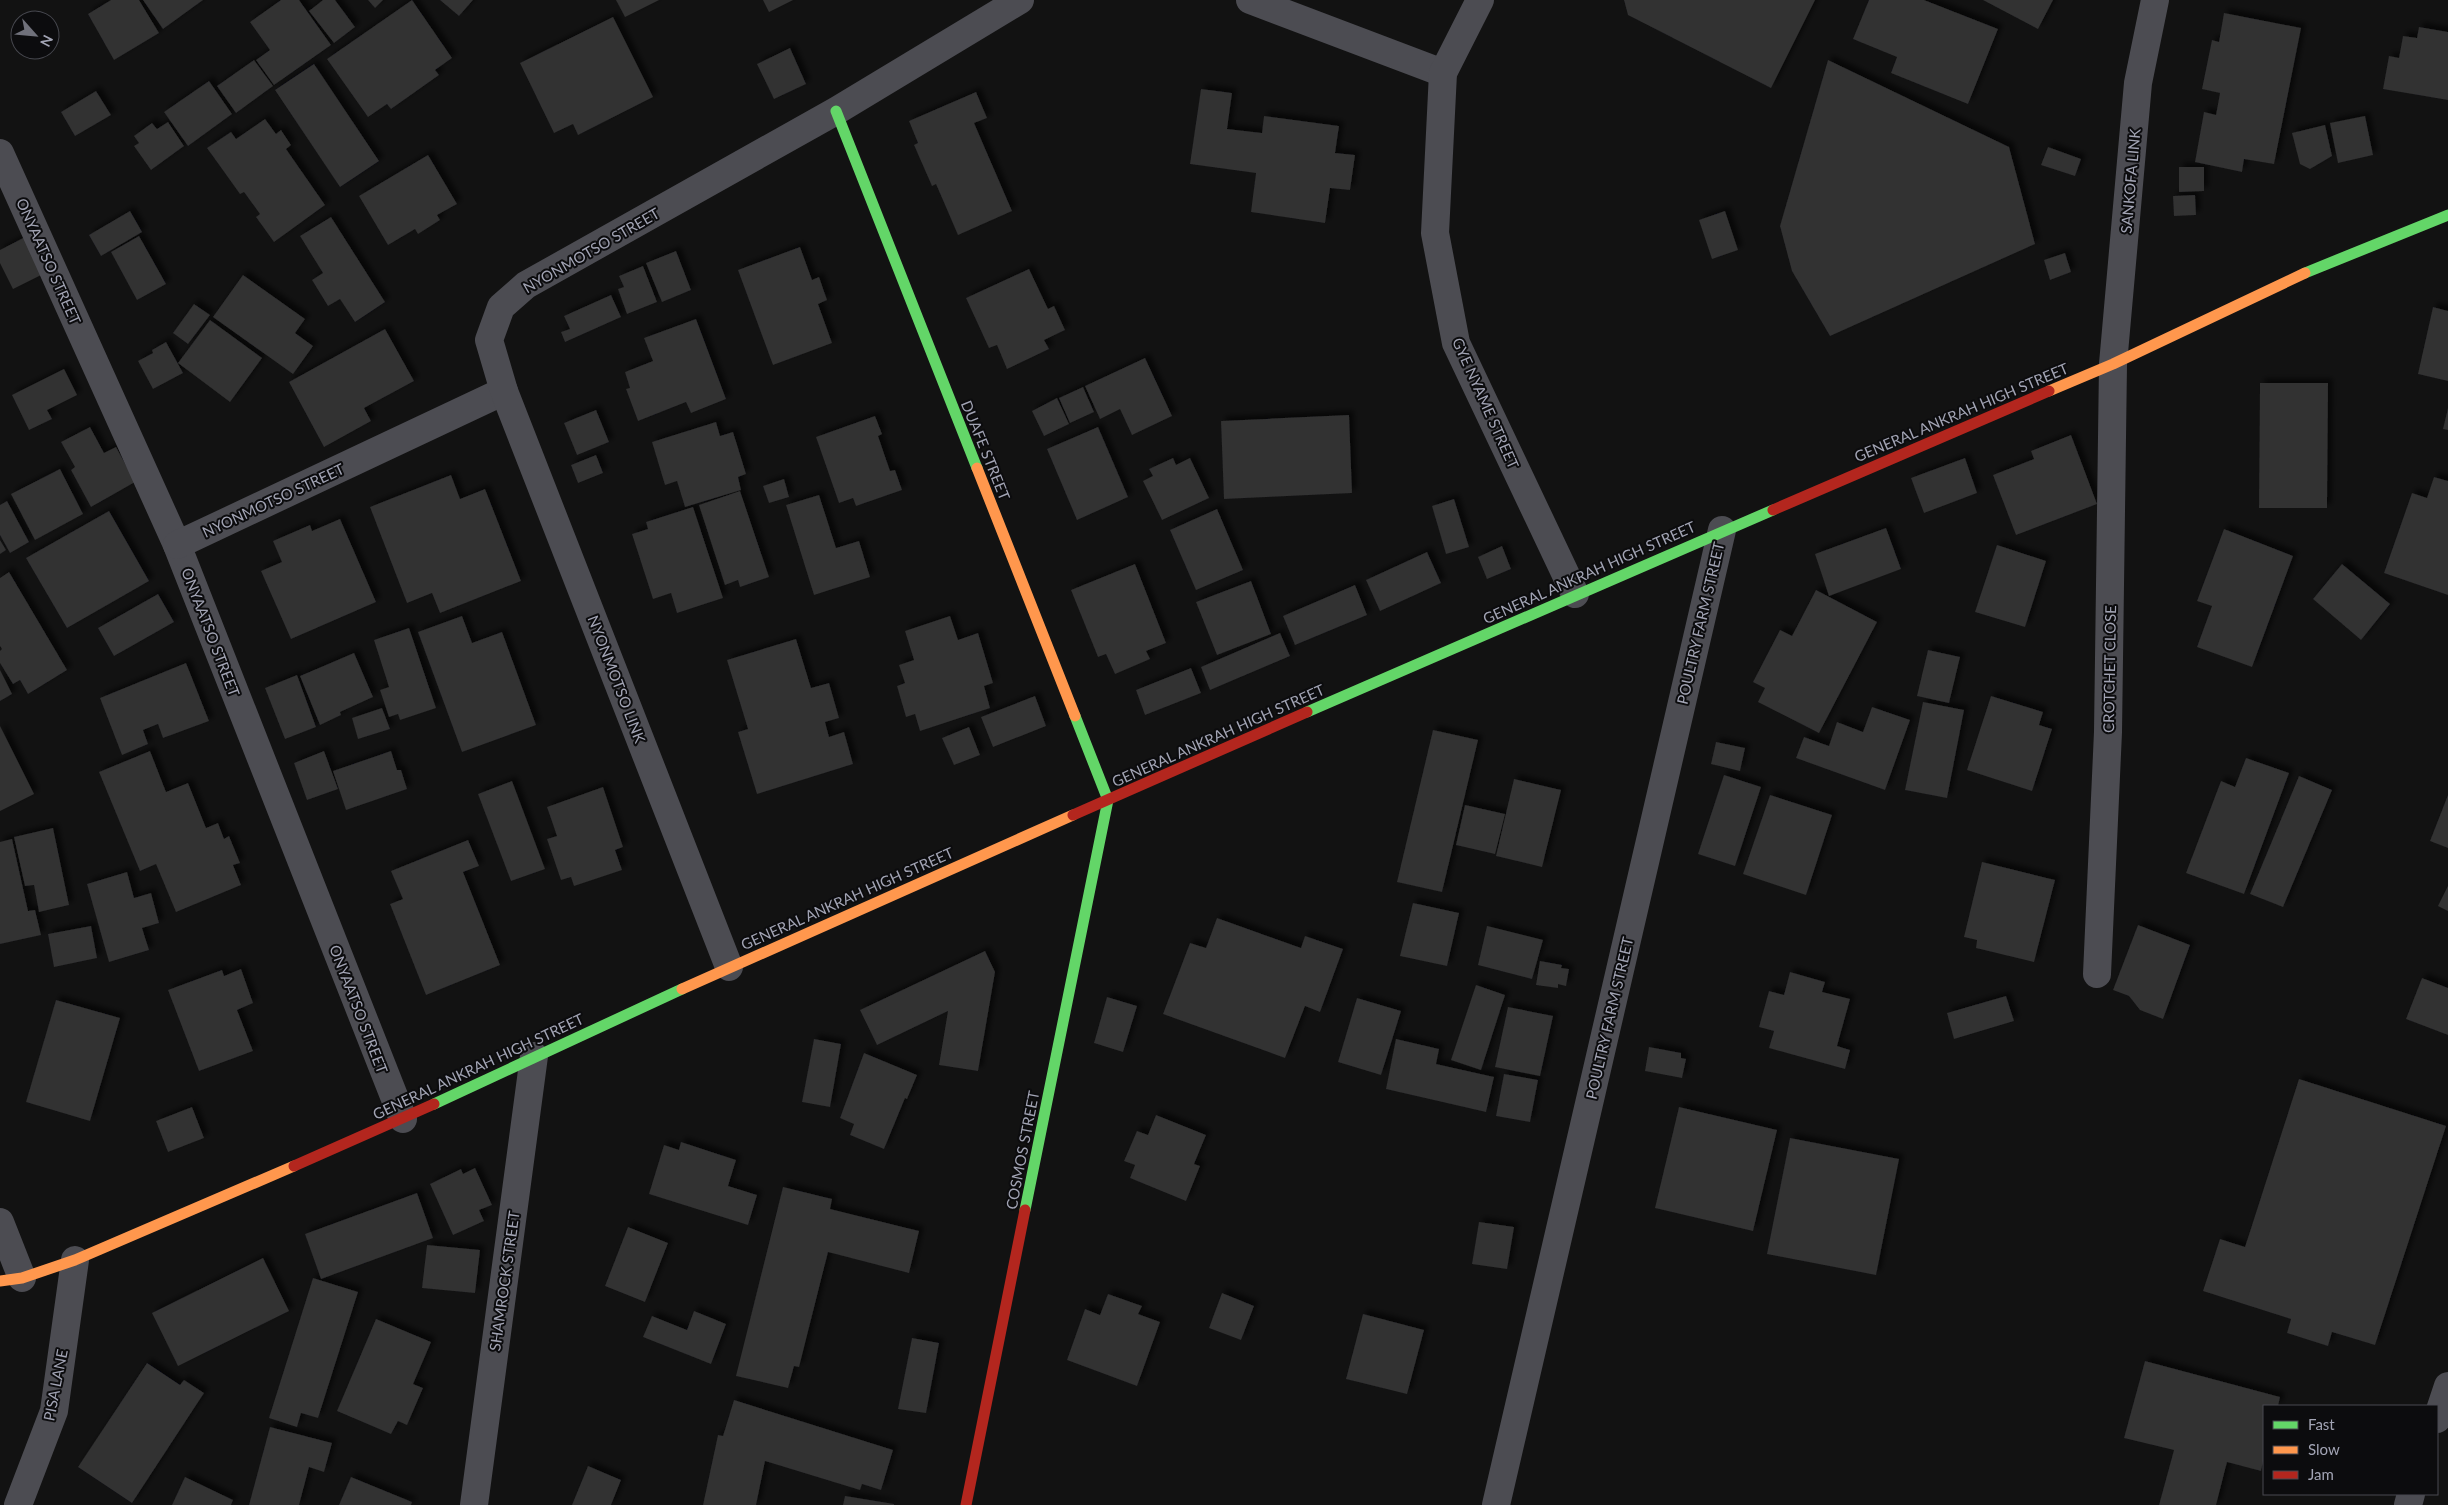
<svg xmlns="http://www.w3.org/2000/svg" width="2448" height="1505" viewBox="0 0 2448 1505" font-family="Lato,sans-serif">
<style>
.building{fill:#303031;filter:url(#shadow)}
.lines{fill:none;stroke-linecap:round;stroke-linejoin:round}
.street{stroke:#4c4c52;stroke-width:28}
.fast{stroke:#63d668;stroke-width:11}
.slow{stroke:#ff974d;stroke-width:11}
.jam{stroke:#b3261e;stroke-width:11}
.labels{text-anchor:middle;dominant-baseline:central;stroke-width:4;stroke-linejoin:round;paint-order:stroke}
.street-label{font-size:15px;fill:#a2a4b4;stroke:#0c0c0e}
</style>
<defs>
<filter id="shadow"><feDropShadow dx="4.5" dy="-4.5" stdDeviation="2.5" flood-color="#0009"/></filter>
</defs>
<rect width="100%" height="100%" fill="#121212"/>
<!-- building -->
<g class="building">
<path d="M111 0H139L159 33 114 60 88 14Z"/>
<path d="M143 0H203L163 29Z"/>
<path d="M281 0H299L331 45 274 85 256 60 270 50 250 22Z"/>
<path d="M323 0H335L355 27 334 43 309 11Z"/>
<path d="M368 0H383L375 8Z"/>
<path d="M412 0 452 58 435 70 439 75 391 109 387 104 368 117 327 59Z"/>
<path d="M440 0H473L459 16Z"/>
<path d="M616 0H659L625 17Z"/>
<path d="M763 0H793L769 12Z"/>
<path d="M1624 0H1815L1771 88 1628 15Z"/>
<path d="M1869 0H1924L1998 29 1968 104 1891 73 1897 57 1853 39Z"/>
<path d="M1983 0H2053L2038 29Z"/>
<path d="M2224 13 2301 28 2274 164 2244 159 2242 172 2195 162 2204 112 2216 115 2220 93 2202 89 2212 40 2219 42Z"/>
<path d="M613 17 653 97 578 135 573 124 554 133 520 63Z"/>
<path d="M2419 27 2448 32V100L2383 89 2389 56 2399 58 2403 36 2417 38Z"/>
<path d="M790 48 806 84 774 99 757 64Z"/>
<path d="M254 60 273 86 236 113 217 86Z"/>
<path d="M1828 60 2009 147 2035 244 1830 336 1792 271 1780 226Z"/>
<path d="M314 64 379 161 340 187 275 90Z"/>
<path d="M209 81 232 114 188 146 164 112Z"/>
<path d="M1201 89 1232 93 1227 129 1262 133 1264 116 1339 126 1335 153 1355 155 1350 190 1330 188 1325 223 1251 212 1256 173 1190 164Z"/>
<path d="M96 91 111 115 75 136 61 112Z"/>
<path d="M976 92 987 118 974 123 1012 211 958 235 936 184 932 186 914 145 918 143 909 121Z"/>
<path d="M2365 116 2373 155 2338 163 2330 123Z"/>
<path d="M265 119 276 134 281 130 291 145 286 149 325 205 274 242 256 217 260 214 244 192 240 194 207 148 231 132 236 139Z"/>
<path d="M168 122 184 146 151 170 134 146 139 143 134 136 152 123 157 129Z"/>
<path d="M2325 125 2332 156 2310 169 2300 164 2292 133Z"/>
<path d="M2048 147 2081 159 2075 176 2041 165Z"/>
<path d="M428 155 457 204 437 215 440 220 418 234 415 229 388 245 359 196Z"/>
<path d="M2179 167H2204V191L2179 192Z"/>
<path d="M2195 195 2196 215 2174 216 2173 196Z"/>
<path d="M130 211 142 232 101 256 89 235Z"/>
<path d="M1725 211 1738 250 1712 259 1699 220Z"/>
<path d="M331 217 385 302 355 322 340 299 328 306 312 280 323 273 300 236Z"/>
<path d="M27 236 45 273 13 289 0 263V250Z"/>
<path d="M139 236 166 284 137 300 111 252Z"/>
<path d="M800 247 812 280 819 277 827 300 818 304 832 343 773 365 738 270Z"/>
<path d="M676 251 691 290 662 302 646 263Z"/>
<path d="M2065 253 2071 272 2050 280 2044 260Z"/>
<path d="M643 266 657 302 627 314 618 289 624 287 619 276Z"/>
<path d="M1029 269 1048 309 1054 306 1065 330 1044 340 1049 349 1007 369 997 345 989 348 966 298Z"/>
<path d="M243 275 305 319 295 333 313 346 293 374 213 317Z"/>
<path d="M611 295 621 317 565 342 561 332 570 329 564 316Z"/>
<path d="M194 304 210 315 188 344 173 333Z"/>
<path d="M2433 307 2448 311V381L2418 374Z"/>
<path d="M696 319 726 399 691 413 686 402 638 421 626 389 630 388 625 372 653 361 644 338Z"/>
<path d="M210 320 262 358 230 402 178 363Z"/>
<path d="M385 329 414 381 364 408 371 421 324 447 289 382Z"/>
<path d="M166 342 183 373 153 389 138 361 153 353 152 350Z"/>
<path d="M1145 358 1172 416 1132 435 1120 409 1100 419 1085 386Z"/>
<path d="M64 369 77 395 47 410 52 419 29 430 12 395Z"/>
<path d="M2260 383H2328L2327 508H2259Z"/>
<path d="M1083 387 1094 412 1070 423 1059 398Z"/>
<path d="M1057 398 1069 424 1044 436 1032 411Z"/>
<path d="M2448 408V430L2443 429Z"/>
<path d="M596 410 609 442 577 455 564 423Z"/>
<path d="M1349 415 1352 493 1224 499 1221 421Z"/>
<path d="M875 416 882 434 878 436 890 471 895 470 902 490 856 506 853 498 839 503 816 437Z"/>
<path d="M716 422 720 436 733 432 746 474 738 477 741 490 685 507 677 481 665 485 652 442Z"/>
<path d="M90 427 104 453 116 447 135 482 91 507 71 470 75 467 61 442Z"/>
<path d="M1098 427 1128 497 1077 520 1047 449Z"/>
<path d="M2071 435 2097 504 2016 535 1993 475 2034 459 2031 451Z"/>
<path d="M596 455 603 473 578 483 571 465Z"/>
<path d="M1173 458 1176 465 1190 458 1209 498 1162 520 1143 481 1153 476 1149 469Z"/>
<path d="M1965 458 1977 493 1924 513 1911 478Z"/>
<path d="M60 469 83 514 35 540 11 494Z"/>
<path d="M451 475 460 499 485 489 521 581 440 613 432 593 407 603 370 507Z"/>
<path d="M2434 477 2448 481V595L2384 573 2412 493 2427 498Z"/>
<path d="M784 479 789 497 769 503 763 486Z"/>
<path d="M740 491 769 577 740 587 738 580 725 585 699 505Z"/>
<path d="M819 495 836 548 859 541 870 577 814 595 786 505Z"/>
<path d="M1454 499 1469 547 1446 554 1432 506Z"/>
<path d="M7 501 29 542 10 553 0 535V505Z"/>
<path d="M693 507 723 598 677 613 671 593 653 599 632 534 648 529 646 522Z"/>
<path d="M1217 509 1243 570 1196 590 1170 530Z"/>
<path d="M109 511 149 581 67 628 26 558Z"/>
<path d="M340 519 376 602 291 639 261 571 282 562 273 541 310 525 312 531Z"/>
<path d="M1886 528 1901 569 1829 596 1815 554Z"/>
<path d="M2224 529 2293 556 2252 667 2197 647 2212 606 2197 601Z"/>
<path d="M0 540 6 550 0 554Z"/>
<path d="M1997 545 2046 561 2025 627 1975 612Z"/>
<path d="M1502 546 1511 569 1487 579 1478 557Z"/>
<path d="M1427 552 1441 583 1380 611 1366 580Z"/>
<path d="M1135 564 1166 643 1146 651 1150 659 1115 674 1106 654 1098 657 1071 590Z"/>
<path d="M2342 564 2390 604 2361 640 2313 599Z"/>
<path d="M9 572 67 670 28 694 20 680 13 684 0 663V651L2 649 0 646V578Z"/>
<path d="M1251 581 1271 634 1217 655 1196 602Z"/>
<path d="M1355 585 1367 615 1295 645 1283 616Z"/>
<path d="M1816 590 1877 622 1819 733 1758 702 1765 688 1753 682 1780 630 1792 636Z"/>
<path d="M158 594 174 622 114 656 98 628Z"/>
<path d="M462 616 472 643 502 632 536 725 462 752 418 632Z"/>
<path d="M950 616 958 640 978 633 993 683 984 686 990 708 920 731 915 714 906 717 897 686 905 683 899 665 914 660 905 631Z"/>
<path d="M409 628 436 708 400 720 398 714 389 717 380 690 389 687 374 640Z"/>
<path d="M1280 633 1290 656 1210 690 1201 667Z"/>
<path d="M796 639 811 688 829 683 839 718 825 722 829 737 844 732 853 764 757 794 738 732 748 729 727 660Z"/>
<path d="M1928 650 1960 657 1949 703 1917 696Z"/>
<path d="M354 653 373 697 340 712 341 715 320 725 300 676Z"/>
<path d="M186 663 209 721 163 738 158 724 143 730 148 744 122 755 100 698Z"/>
<path d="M1191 668 1201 693 1145 715 1136 690Z"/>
<path d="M0 670 12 694 0 701Z"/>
<path d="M297 675 316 727 285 739 265 688Z"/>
<path d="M1035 696 1046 726 993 747 981 717Z"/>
<path d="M1991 696 2043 712 2039 725 2052 729 2032 791 1967 770Z"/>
<path d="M1923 702 1964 710 1947 798 1905 790Z"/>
<path d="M1872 707 1910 720 1885 790 1796 758 1804 737 1829 746 1837 722 1863 732Z"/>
<path d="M382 708 390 729 358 739 352 718Z"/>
<path d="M0 726 34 794 0 811Z"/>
<path d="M969 727 980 755 954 765 942 738Z"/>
<path d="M1433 730 1478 740 1442 892 1397 882Z"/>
<path d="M1716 742 1745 748 1740 771 1711 764Z"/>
<path d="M150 751 166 792 188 783 206 828 218 823 224 839 229 836 240 863 233 865 241 885 176 912 156 864 140 871 99 772Z"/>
<path d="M324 751 338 789 307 800 294 763Z"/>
<path d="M391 751 397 770H401L407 789 346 810 333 771Z"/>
<path d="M2246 758 2289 773 2244 894 2186 873 2221 781 2235 787Z"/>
<path d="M1724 775 1761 787 1735 866 1698 854Z"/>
<path d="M2299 776 2332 790 2283 907 2250 894Z"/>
<path d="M1514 779 1561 790 1542 867 1496 856Z"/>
<path d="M512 781 545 869 511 881 478 794Z"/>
<path d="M603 787 623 847 615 850 622 870 574 886 571 877 561 880 547 839 557 836 547 807Z"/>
<path d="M1770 795 1832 815 1806 895 1743 874Z"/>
<path d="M2448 795V848L2430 841Z"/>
<path d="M1465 805 1505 814 1495 854 1456 845Z"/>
<path d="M53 828 69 905 39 912 34 885 25 886 14 837Z"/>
<path d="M12 839 28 911 35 910 41 935 0 944V842Z"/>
<path d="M468 840 479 866 463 872 500 965 426 995 390 904 403 899 391 871Z"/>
<path d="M1982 862 2055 880 2034 962 1976 948 1977 940 1964 937Z"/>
<path d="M127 872 134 898 151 893 159 923 142 928 149 950 109 962 87 884Z"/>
<path d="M2448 886V911L2438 906Z"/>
<path d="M1413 903 1459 913 1447 966 1400 956Z"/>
<path d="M1217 918 1301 948 1305 936 1343 949 1320 1012 1305 1006 1285 1058 1163 1014 1190 943 1206 948Z"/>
<path d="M2138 925 2190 945 2163 1019 2140 1010 2129 996 2113 990Z"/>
<path d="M91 926 97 958 54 967 48 934Z"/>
<path d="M1487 926 1543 940 1532 979 1478 965Z"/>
<path d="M985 951 995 972 978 1071 939 1065 948 1011 877 1045 860 1010Z"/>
<path d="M1540 961 1562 965 1561 968 1569 969 1566 986 1558 984V988L1536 985Z"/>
<path d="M241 969 253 1003 237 1010 253 1051 199 1071 168 990 222 970 224 976Z"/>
<path d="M1790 972 1825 982 1822 992 1850 999 1837 1046 1850 1050 1845 1069 1769 1048 1774 1031 1759 1027 1769 991 1784 995Z"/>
<path d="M2422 978 2448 988V1035L2406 1019Z"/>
<path d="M1476 985 1505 995 1481 1070 1451 1060Z"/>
<path d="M2006 996 2014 1021 1954 1039 1947 1013Z"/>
<path d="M1107 997 1137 1006 1123 1052 1094 1043Z"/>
<path d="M1357 998 1401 1011 1381 1075 1338 1062Z"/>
<path d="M56 1000 120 1018 90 1121 26 1102Z"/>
<path d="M1508 1007 1553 1016 1540 1076 1495 1067Z"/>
<path d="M814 1039 841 1044 830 1107 802 1102Z"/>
<path d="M1396 1039 1439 1049 1436 1064 1494 1077 1486 1112 1386 1089Z"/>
<path d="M1649 1047 1681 1053V1058L1686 1059 1682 1078 1645 1071Z"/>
<path d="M864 1053 917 1075 907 1099 905 1098 884 1149 850 1135 854 1124 840 1118Z"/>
<path d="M1504 1074 1538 1080 1530 1122 1496 1116Z"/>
<path d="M2299 1079 2446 1126 2375 1345 2332 1332 2328 1346 2287 1333 2291 1319 2203 1291 2220 1239 2245 1247Z"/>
<path d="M192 1107 204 1138 168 1152 156 1121Z"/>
<path d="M1679 1107 1777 1130 1753 1231 1655 1208Z"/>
<path d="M1156 1115 1206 1135 1194 1164 1200 1166 1186 1201 1130 1178 1135 1165 1124 1161 1137 1131 1148 1135Z"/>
<path d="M1790 1138 1899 1159 1876 1275 1767 1254Z"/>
<path d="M681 1142 736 1160 728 1186 757 1195 748 1225 649 1194 664 1145 679 1150Z"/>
<path d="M475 1168 492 1205 479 1210 484 1221 453 1235 430 1184 461 1169 463 1174Z"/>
<path d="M783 1187 832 1199 830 1209 919 1231 909 1273 828 1252 799 1367 794 1366 788 1388 736 1376Z"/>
<path d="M417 1193 433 1238 321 1279 305 1234Z"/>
<path d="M1479 1222 1514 1227 1507 1269 1472 1264Z"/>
<path d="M628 1227 668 1243 645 1302 605 1286Z"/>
<path d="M427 1245 480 1250 475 1293 422 1288Z"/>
<path d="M263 1258 289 1311 178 1366 152 1313Z"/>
<path d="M313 1278 358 1292 318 1418 301 1413 297 1427 269 1418Z"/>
<path d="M1222 1293 1254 1306 1241 1340 1209 1328Z"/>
<path d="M1108 1294 1142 1306 1138 1314 1160 1322 1137 1386 1067 1360 1085 1309 1100 1315Z"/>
<path d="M694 1311 726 1324 711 1364 643 1337 652 1316 687 1330Z"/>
<path d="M1363 1314 1424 1330 1407 1394 1346 1379Z"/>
<path d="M376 1319 431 1342 413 1384 423 1388 407 1425 398 1421 391 1434 337 1411Z"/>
<path d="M912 1338 939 1343 926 1413 898 1409Z"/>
<path d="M2145 1361 2280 1397 2278 1406H2264V1457L2261 1471 2227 1462 2216 1505H2159L2174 1450 2124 1438Z"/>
<path d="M147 1363 180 1385 184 1380 204 1393 132 1503 78 1467Z"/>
<path d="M734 1400 893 1450 881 1490 862 1484 860 1490 765 1461 756 1505H703L718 1435 723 1436Z"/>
<path d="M270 1427 332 1443 324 1472 309 1467 299 1505H249Z"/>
<path d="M588 1466 621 1480 611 1505H572Z"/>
<path d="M185 1477 233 1500 231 1505H172Z"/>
<path d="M351 1477 412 1502 411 1505H339Z"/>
<path d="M845 1496 894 1504V1505H843Z"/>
</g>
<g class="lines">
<!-- street -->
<g class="street">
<path d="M1250 0 1443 73"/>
<path d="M1480 0 1443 73 1435 233 1456 343 1575 594"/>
<path d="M0 153 177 545 403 1119"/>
<path d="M177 545 504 391"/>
<path d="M729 967 504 391 489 340 501 307 526 285 836 111 1020 0"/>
<path d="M2097 974 2108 732 2113 364 2138 83 2155 0"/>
<path d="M0 1222 22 1278"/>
<path d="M2437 1419 2448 1386"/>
<path d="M18 1505 54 1411 75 1260"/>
<path d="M474 1505 534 1056"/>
<path d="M1496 1505 1722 530"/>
<path d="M2408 1505 2411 1494"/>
</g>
<!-- fast -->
<g class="fast">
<path d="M836 111 977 468"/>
<path d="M2305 273 2448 215"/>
<path d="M1307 712 1773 510"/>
<path d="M434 1104 682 989"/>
<path d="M1025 1210 1108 800 1075 716"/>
</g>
<!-- slow -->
<g class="slow">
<path d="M2049 391 2113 364 2305 273"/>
<path d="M977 468 1075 716"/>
<path d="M682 989 1073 815"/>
<path d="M0 1281 22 1278 75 1260 294 1166"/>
</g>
<!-- jam -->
<g class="jam">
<path d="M1773 510 2049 391"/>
<path d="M1073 815 1307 712"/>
<path d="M294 1166 434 1104"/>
<path d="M966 1505 1025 1210"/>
</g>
</g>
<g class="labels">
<!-- street labels -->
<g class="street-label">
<text transform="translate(2130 181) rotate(-85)">SANKOFA LINK</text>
<text transform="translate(591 250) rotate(-30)">NYONMOTSO STREET</text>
<text transform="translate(49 261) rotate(66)">ONYAATSO STREET</text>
<text transform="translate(1486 403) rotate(66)">GYE NYAME STREET</text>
<text transform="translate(1961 412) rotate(-23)">GENERAL ANKRAH HIGH STREET</text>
<text transform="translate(986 450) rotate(68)">DUAFE STREET</text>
<text transform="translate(273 500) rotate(-25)">NYONMOTSO STREET</text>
<text transform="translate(1589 572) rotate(-24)">GENERAL ANKRAH HIGH STREET</text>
<text transform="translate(1700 623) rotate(-77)">POULTRY FARM STREET</text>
<text transform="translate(211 632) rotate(69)">ONYAATSO STREET</text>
<text transform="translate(2109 669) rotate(-89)">CROTCHET CLOSE</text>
<text transform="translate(617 679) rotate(69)">NYONMOTSO LINK</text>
<text transform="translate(1218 735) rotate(-24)">GENERAL ANKRAH HIGH STREET</text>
<text transform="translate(847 898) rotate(-24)">GENERAL ANKRAH HIGH STREET</text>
<text transform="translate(359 1009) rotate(69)">ONYAATSO STREET</text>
<text transform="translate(1609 1018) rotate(-77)">POULTRY FARM STREET</text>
<text transform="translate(478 1066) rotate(-25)">GENERAL ANKRAH HIGH STREET</text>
<text transform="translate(1022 1150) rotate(-79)">COSMOS STREET</text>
<text transform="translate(504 1281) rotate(-82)">SHAMROCK STREET</text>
<text transform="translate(55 1385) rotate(-79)">PISA LANE</text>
</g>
</g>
<!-- legend -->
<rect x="2263" y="1405" width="175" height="90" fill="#0c0c0e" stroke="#484950"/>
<rect x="2273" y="1421" width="25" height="8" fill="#63d668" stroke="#484950"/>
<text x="2308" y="1430" font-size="15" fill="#a2a4b4">Fast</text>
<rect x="2273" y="1446" width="25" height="8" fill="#ff974d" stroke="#484950"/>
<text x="2308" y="1455" font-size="15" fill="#a2a4b4">Slow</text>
<rect x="2273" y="1471" width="25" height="8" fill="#b3261e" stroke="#484950"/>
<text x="2308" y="1480" font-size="15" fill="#a2a4b4">Jam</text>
<!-- north arrow -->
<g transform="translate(35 35) rotate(117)"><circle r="24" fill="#0c0c0e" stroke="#484950"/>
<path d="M0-4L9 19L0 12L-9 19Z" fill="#70717b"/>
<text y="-8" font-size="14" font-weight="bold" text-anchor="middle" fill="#a2a4b4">N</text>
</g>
</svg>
